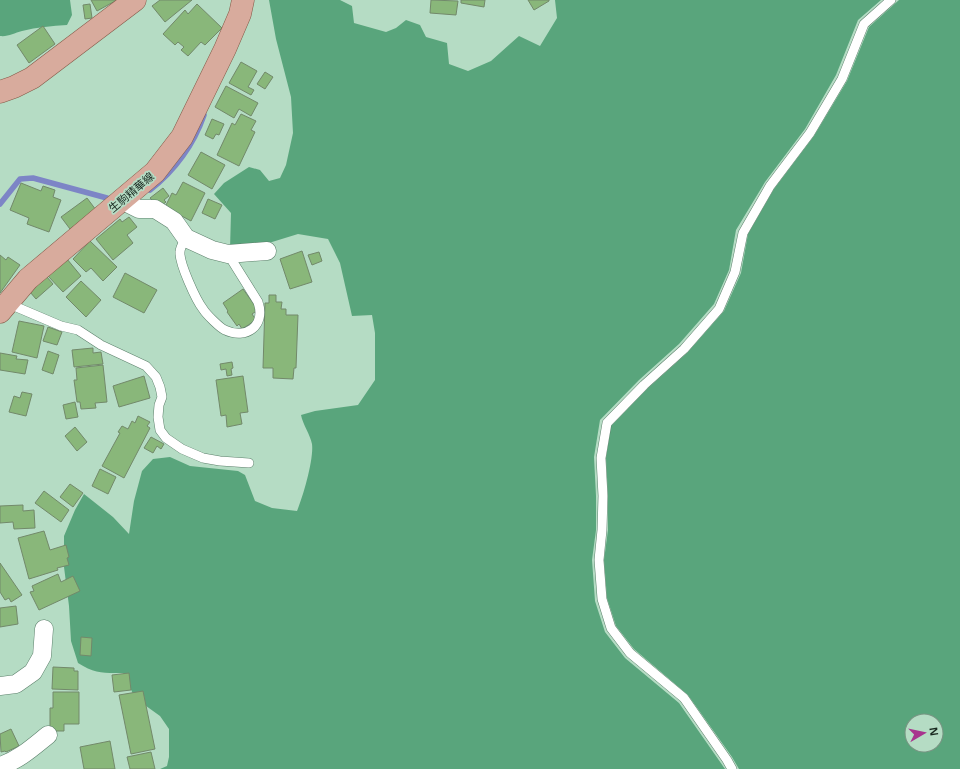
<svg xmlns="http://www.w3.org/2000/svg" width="960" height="769" viewBox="0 0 960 769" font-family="'Open Sans','Noto Sans JP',sans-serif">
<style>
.forest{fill:#59a57c;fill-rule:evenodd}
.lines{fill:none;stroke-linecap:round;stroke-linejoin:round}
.stream{stroke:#7d85c6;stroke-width:5.5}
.building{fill:#89b77a;stroke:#72896a}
.lane-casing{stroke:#5d816c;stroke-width:10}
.street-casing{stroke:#5d816c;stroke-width:19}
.primary-casing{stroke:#845947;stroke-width:23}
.lane{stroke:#fff;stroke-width:9}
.street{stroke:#fff;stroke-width:18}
.primary{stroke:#d8ab9d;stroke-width:22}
.labels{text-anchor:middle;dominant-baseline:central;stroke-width:3.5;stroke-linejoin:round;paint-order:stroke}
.street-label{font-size:11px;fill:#192920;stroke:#b5dcc4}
</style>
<rect width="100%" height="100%" fill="#b5dcc4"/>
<!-- forest -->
<g class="forest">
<path d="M0 0H70L72 15 67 25C52 26 37 27 22 31 14 33 8 37 0 36Z"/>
<path d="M269 0H340L352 6 354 23 386 32 396 28 406 20 420 25 426 37 447 43 449 64 468 71 491 61 519 36 540 46 557 18 555 0H881L858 20 836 75 805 129 765 182 736 230 729 270 714 304 679 344 639 380 600 420 594 457 596 496V530L592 560 595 601 605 632 625 658 679 703 725 769H160L167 766 169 757V729L160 716 135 698 123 673C104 673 95 674 78 663L71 641 69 606 64 567V536L75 510 84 494 113 517 129 534 134 501 142 471 153 459 170 457 190 466 238 471 245 475 255 501 272 508 297 511C303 497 314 459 312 444 310 434 303 425 301 415L315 411 358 405 375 380V333L372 315 352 316 340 263 328 239 298 234 259 246 230 249 231 213 214 194 224 183 249 167 260 170 269 181 280 178 286 165 293 133 291 97 276 39Z"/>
<path d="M899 0H960V769H739L732 757 688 695 634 649 616 626 607 598 604 560 608 530V496L606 458 611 426 647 389 687 353 724 311 741 273 748 234 774 189 814 136 847 81 869 27ZM912 721H936V745H912Z"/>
</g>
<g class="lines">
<!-- stream -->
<g class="stream">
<path d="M150 190C175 171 194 144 204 115"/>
<path d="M0 204 20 179 33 178 107 198"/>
</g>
</g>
<!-- building -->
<g class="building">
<path d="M91 0H117L97 11Z"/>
<path d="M160 0H192L165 22 152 6Z"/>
<path d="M431 0 458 1 456 15 430 13Z"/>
<path d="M461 0H485L484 7 461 3Z"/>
<path d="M528 0H549V1L534 10Z"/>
<path d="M90 4 92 18 85 19 83 5Z"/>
<path d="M197 4 222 28 205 45 201 42 188 56 181 50 184 47 178 42 175 45 163 34 185 10 188 14Z"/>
<path d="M43 26 55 44 29 63 17 45Z"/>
<path d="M241 62 257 71 248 87 254 90 251 95 229 83Z"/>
<path d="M265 72 273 77 265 89 257 84Z"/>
<path d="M226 86 258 103 251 116 239 109 234 118 215 107Z"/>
<path d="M241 114 256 121 251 130 255 132 239 166 217 155 232 123 235 125Z"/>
<path d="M212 119 224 124 219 135 216 134 213 139 205 135Z"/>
<path d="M201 152 225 165 212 189 188 175Z"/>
<path d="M183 182 205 193 191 221 165 207 172 193 176 195Z"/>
<path d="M21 183 41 191 43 186 55 190 53 197 61 200 49 232 27 224 29 218 10 210Z"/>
<path d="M163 188 169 196 164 200 166 202 161 206 156 205 150 198Z"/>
<path d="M87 198 96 210 70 229 61 217Z"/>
<path d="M208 199 222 205 215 219 202 213Z"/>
<path d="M129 217 137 227 127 235 133 243 113 260 96 239 120 219 122 222Z"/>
<path d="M90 241 117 267 103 281 91 268 86 272 73 259Z"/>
<path d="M302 251 312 282 290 289 280 259Z"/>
<path d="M319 252 322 261 312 265 308 255Z"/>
<path d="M0 255 6 260 8 257 20 265 0 293Z"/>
<path d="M67 259 81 276 63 292 48 276Z"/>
<path d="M125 273 157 290 144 313 113 297Z"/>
<path d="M47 277 53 284 36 299 30 292Z"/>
<path d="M81 281 101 300 86 317 66 297Z"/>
<path d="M243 289 258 310 252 314 256 320 242 329 239 324 237 326 227 312 228 311 223 303Z"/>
<path d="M269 295H276V302H282L281 309H286V315H298L296 368H294L293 379 273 378V368H263L265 303H269Z"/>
<path d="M19 321 44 326 37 358 12 352Z"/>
<path d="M48 327 62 332 57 345 43 341Z"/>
<path d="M93 348V353L101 352 103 364 74 367 72 350Z"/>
<path d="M48 351 59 355 53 374 42 370Z"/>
<path d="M0 353 17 356 16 359 28 360 25 374 0 370Z"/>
<path d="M232 362 233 368 231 369 232 375 227 376 226 369 221 370 220 364Z"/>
<path d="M103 365 107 402 95 403 96 408 81 409 80 402H77L74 380H77L76 368Z"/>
<path d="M144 376 150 398 119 407 113 386Z"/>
<path d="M243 376 248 412 240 413 242 424 227 427 226 415 221 416 216 380Z"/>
<path d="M22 392 32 394 26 416 9 412 14 396 20 398Z"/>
<path d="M75 402 78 417 66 419 63 405Z"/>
<path d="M138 416 150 422 147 426 150 428 124 478 102 466 120 433 118 432 122 426 128 429 132 421 135 423Z"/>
<path d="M75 427 87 442 77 451 65 436Z"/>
<path d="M151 437 164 444 161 449 157 446 153 453 144 448Z"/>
<path d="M100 469 116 477 108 494 92 486Z"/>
<path d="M70 484 83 493 73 507 60 497Z"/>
<path d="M44 491 69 510 61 522 35 503Z"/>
<path d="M23 505V511L34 510 35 528 14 529 13 522 0 523V506Z"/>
<path d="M44 531 50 550 66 545 69 557 67 558 69 565 57 568 58 570 29 579 18 538Z"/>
<path d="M0 563 22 595 11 602 9 598 5 600 0 592Z"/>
<path d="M58 574 61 582 73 576 80 591 39 610 30 592 34 591 32 586Z"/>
<path d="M16 606 18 624 0 627V608Z"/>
<path d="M81 637 92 638 91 656 80 655Z"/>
<path d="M53 667 74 668V671H78V690L52 689Z"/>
<path d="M129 673 131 690 114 692 112 675Z"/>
<path d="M143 691 155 749 131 754 119 695Z"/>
<path d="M53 692H79V724H64V731H50V708H53Z"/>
<path d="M11 729 19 746 6 752 5 751 1 752 0 734Z"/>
<path d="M110 741 115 769H84L80 747Z"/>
<path d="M151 752 155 769H130L127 757Z"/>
</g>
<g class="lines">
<defs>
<g id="lane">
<path d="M186 238C184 242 180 247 180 252 179 263 196 300 203 309 206 314 220 328 225 330 246 340 266 326 258 302L228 254"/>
<path d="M7 303 61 326 78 330 101 345 146 366 156 377 160 387 162 397 159 405 158 417 160 430 166 438 182 449 203 458 220 461 249 463"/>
<path d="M732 769 727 760 684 698 630 653 611 628 602 599 599 560 602 530 603 496 601 458 607 423 644 385 684 349 719 309 735 272 743 233 770 186 810 133 842 79 864 24 891 0"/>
</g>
<g id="street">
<path d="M121 200 139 209H155L174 221 186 238 212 250 228 254 267 251"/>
<path d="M0 686 16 684 33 672 42 656 44 629"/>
<path d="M0 766C19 760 33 747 48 735"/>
</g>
<g id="primary">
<path d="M0 92 14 87 32 78 135 0"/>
<path d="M0 312 28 279 155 172 182 137 225 49 240 14 243 0"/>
</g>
</defs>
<!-- lane casing -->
<use href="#lane" class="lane-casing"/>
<!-- street casing -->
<use href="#street" class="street-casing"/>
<!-- primary casing -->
<use href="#primary" class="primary-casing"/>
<!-- lane -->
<use href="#lane" class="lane"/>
<!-- street -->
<use href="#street" class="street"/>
<!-- primary -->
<use href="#primary" class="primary"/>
</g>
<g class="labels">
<!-- street labels -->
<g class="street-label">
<text transform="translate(131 192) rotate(-40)">生駒精華線</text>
</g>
</g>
<!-- north arrow -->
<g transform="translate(924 733) rotate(81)"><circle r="19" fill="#b5dcc4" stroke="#779482"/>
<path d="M0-3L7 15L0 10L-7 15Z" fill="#a8348e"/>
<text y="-6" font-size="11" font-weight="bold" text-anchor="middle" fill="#192920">N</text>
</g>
</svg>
